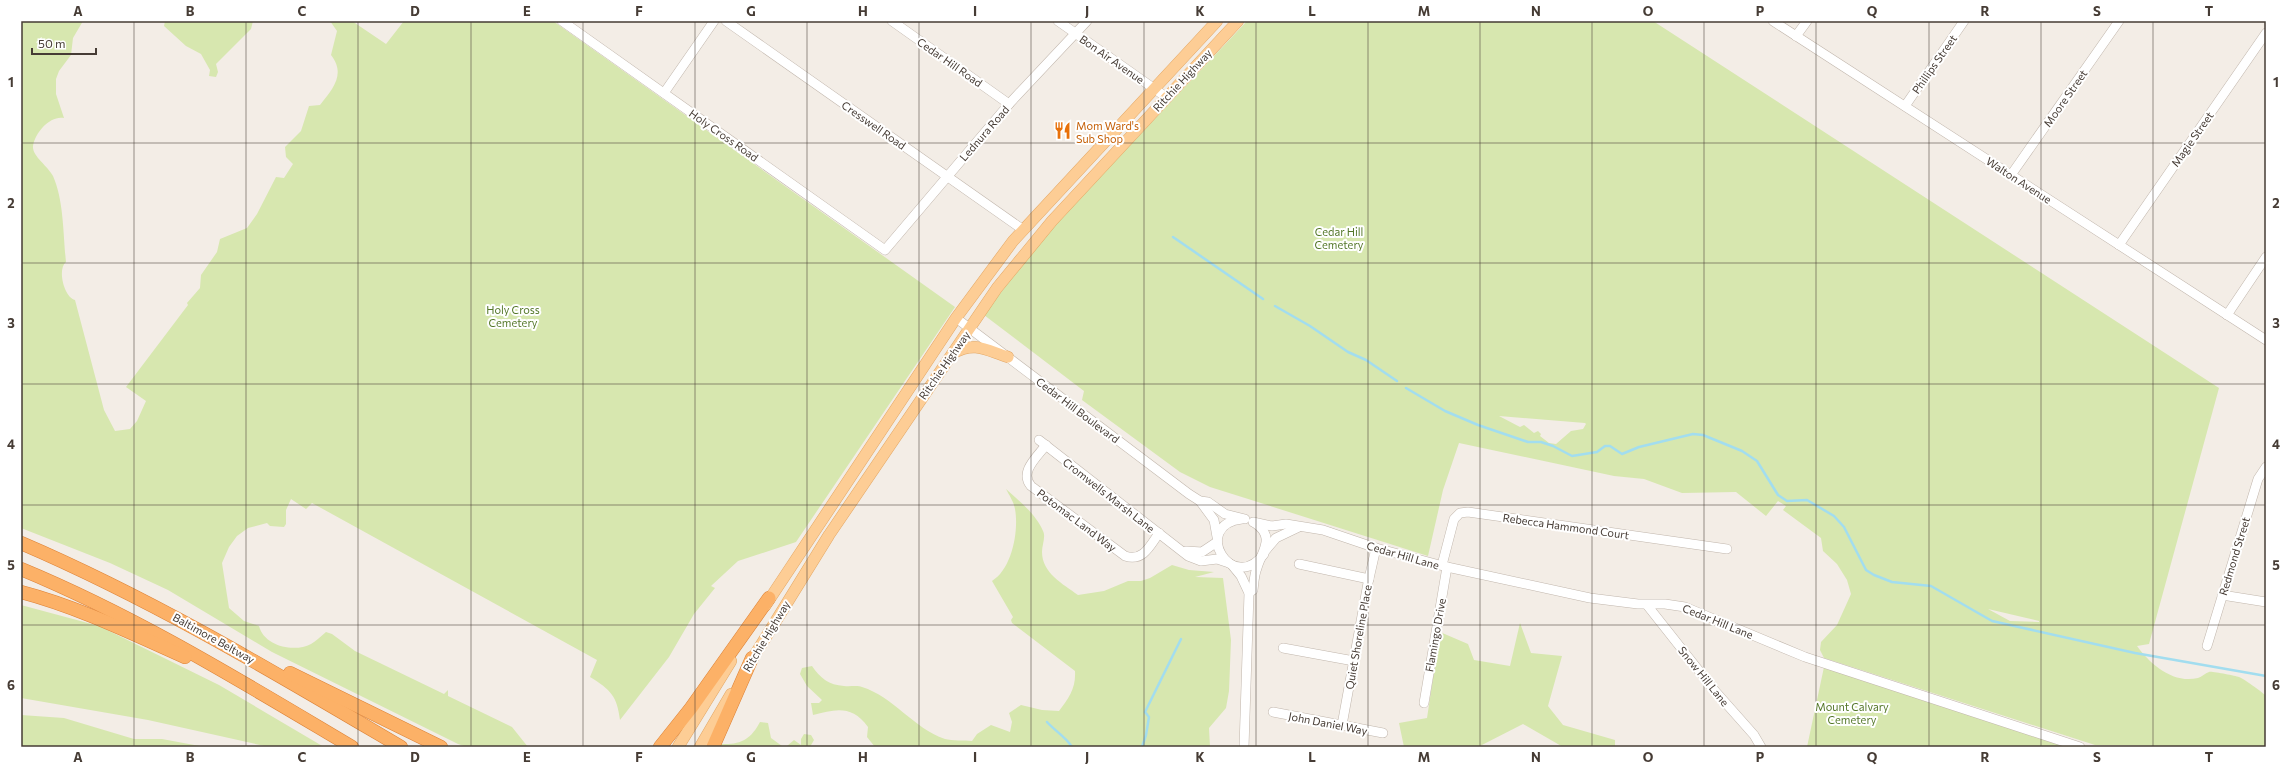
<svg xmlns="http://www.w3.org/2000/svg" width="2287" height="768" viewBox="0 0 2287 768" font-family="Commissioner,sans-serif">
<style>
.green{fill:#d7e7af;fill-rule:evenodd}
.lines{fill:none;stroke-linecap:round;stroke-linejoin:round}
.stream{stroke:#a2ddef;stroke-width:2.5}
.minor-casing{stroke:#c1b6ac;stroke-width:10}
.major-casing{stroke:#e3a764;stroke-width:12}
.highway-casing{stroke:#dc8237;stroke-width:14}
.minor{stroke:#fff;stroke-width:9}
.major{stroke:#fdcd95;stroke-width:11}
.highway{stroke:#fcb167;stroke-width:13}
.grid{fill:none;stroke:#463c35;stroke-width:1;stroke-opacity:0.55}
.labels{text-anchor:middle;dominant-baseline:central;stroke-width:4;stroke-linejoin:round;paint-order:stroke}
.street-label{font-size:11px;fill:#463c35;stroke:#fff}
.food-label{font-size:11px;fill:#c56008;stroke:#fff;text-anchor:start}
.park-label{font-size:11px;fill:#547729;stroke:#fff}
.neatline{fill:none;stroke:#463c35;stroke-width:1.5}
.grid-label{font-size:13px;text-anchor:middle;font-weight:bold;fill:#463c35}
</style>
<rect width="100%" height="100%" fill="#f3ede6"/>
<!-- green -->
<g class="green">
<path d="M21 21H83L73 38 71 55 59 71 56 79V94L64 118C51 115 35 132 33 146 32 156 48 166 53 176 64 201 63 234 66 262 57 269 64 297 75 300L104 410 115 431 130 429 137 421 146 401 126 387 188 305 187 303 200 288 201 275 217 252 220 239 247 228 257 214 276 177 284 178 293 164 286 157 285 147 301 131 309 106 320 105C333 89 346 74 331 55L337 31 330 21H352L386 44 404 21H553L955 307 796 542 738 561 711 586 715 588 694 614 669 657 620 720C617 696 611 690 590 677L597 660 312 503 306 509 291 499 286 510V524L284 527 270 526 267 523 248 528 237 536 229 547 222 563 229 608 244 621 259 626C264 646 294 653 311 644 316 641 321 636 326 632L332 634 355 651 444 694 448 690V696L512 727 528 747H467L458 744 272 652 168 590 110 563 21 528Z"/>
<path d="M165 21H253L251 29 216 64 218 72 216 77 209 76 210 70 201 54 186 46 164 26Z"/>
<path d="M1247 21H1653L2219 388 2149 644 2137 646C2150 664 2173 684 2198 678 2202 677 2205 673 2209 672 2212 671 2235 676 2239 677 2241 677 2264 693 2266 696V747L2095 745 1824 658 1820 650 1821 642 1837 625 1851 594 1847 580 1837 564 1823 551 1821 538 1783 510 1786 506 1778 501 1766 516 1736 492 1682 493 1644 479 1614 476 1459 443 1443 490 1428 556 1210 487 1180 472 1082 400 1084 391 984 315 1039 242ZM1499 416 1585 423 1586 424 1583 429 1571 431 1556 444 1549 443 1540 436 1541 434 1538 431 1534 433 1524 425 1520 427ZM1988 609 2039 621V622L2010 621Z"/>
<path d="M1006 489C1019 501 1036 514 1043 531 1046 537 1042 545 1042 552 1042 573 1063 584 1078 595L1104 591 1128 581H1141L1150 578 1172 565 1189 570 1214 572 1195 577 1223 578 1231 640 1229 691 1226 708 1209 728 1210 747H875L867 737 868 727C852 705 836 709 813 715L811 703H819L822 700 807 686 800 674 802 668 812 666C820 678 829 685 844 686 850 687 857 685 862 687 894 697 913 728 945 739 952 741 964 740 972 741L977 734 991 725 1010 732 1012 722 1009 713 1021 705 1042 710 1059 711C1069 698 1076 688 1075 671L1012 623 1011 620 1013 617 992 581C1012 569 1019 531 1015 509 1014 502 1009 495 1006 489Z"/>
<path d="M21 605 99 626 219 685 324 747H269L148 720 21 698Z"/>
<path d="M1520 623 1531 653 1562 656 1548 706 1563 725 1615 740V747H1563L1523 724 1478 747H1404L1399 723 1427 718 1440 632 1468 644 1474 660 1510 666Z"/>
<path d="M1824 667 2075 747H1807Z"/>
<path d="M21 715 64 718 134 739H162L205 747H21Z"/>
<path d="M760 722 768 723 771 738 782 746H787L794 740 801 745V739L804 734 811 735 814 740 810 747H720L721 744C741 745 751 739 760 722Z"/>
</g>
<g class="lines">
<!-- stream -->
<g class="stream">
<path d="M1173 237 1263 299"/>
<path d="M1275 306 1310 326 1348 352 1366 360 1397 381"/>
<path d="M1406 388 1445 411 1478 425 1528 442H1541L1553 446 1572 456 1597 452 1605 446H1610L1622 454 1639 447 1693 434 1703 435 1742 451 1757 461 1778 495 1787 501 1807 500 1834 516 1844 527 1866 570 1874 575 1892 582 1931 586 1992 621 2135 653 2266 676"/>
<path d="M1047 722C1055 731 1066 737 1072 747"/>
<path d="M1142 747 1146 735 1149 717 1145 712 1181 639"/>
</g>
<defs>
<g id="minor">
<path d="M562 21 885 250 1009 104 1087 21"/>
<path d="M726 21 1022 229"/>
<path d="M892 21 1009 104"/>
<path d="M1058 21 1166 97"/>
<path d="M1773 21 2266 340"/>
<path d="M1796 36 1807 21"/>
<path d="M664 93 714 21"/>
<path d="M1905 106 1964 21"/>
<path d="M2011 175 2119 21"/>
<path d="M2119 245 2266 33"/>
<path d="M2227 315 2266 257"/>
<path d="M956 318 1189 494 1200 501 1208 502 1225 514 1245 519"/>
<path d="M1039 440 1188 556 1201 561 1217 559 1229 563"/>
<path d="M1046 445C1037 457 1019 472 1031 486L1125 556C1143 562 1150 546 1159 533"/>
<path d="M1200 501 1214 520 1217 537"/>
<path d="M1242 519C1190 525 1232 596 1264 554"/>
<path d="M1253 522 1272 526 1286 524 1323 530 1376 548 1447 567 1590 598 1638 604H1665L1685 607 1805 657 2080 747"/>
<path d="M1186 551 1202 552 1217 542"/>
<path d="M1265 551 1276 538 1299 527"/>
<path d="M1299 564 1369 579"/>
<path d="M1232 565 1241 576 1249 593 1244 747"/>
<path d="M1442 565 1454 519 1460 513 1468 512 1727 549"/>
<path d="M1249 593 1253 590C1254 583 1254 575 1257 568 1262 551 1276 537 1255 523"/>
<path d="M2222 595 2266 602"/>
<path d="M1647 605 1715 691 1754 735 1761 747"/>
<path d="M2207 646 2258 479 2266 467"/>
<path d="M1283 648 1354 661"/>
<path d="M1424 703 1447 567"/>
<path d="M1273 712 1383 733"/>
<path d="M1342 725 1368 583 1376 548"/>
</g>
<g id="major">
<path d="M953 353C975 341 986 350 1008 357"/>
<path d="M765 606 956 318 1013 241 1217 21"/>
<path d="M748 666 829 535 997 288 1052 221 1238 21"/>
<path d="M678 747 731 661"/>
<path d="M700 747 731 694"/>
</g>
<g id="highway">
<path d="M21 543C154 600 277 674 401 747"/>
<path d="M21 569C137 617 244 683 352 747"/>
<path d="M21 592C78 607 131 633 185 657"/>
<path d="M290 673 441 747"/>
<path d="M660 747 691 708 769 598"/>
<path d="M713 747 752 658"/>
</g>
</defs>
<!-- minor casing -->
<use href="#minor" class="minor-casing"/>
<!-- major casing -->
<use href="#major" class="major-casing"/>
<!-- highway casing -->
<use href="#highway" class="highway-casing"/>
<!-- minor -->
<use href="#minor" class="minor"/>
<!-- major -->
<use href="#major" class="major"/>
<!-- highway -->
<use href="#highway" class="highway"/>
</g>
<!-- grid -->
<path class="grid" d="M134 21V747M246 21V747M358 21V747M471 21V747M583 21V747M695 21V747M807 21V747M919 21V747M1031 21V747M1144 21V747M1256 21V747M1368 21V747M1480 21V747M1592 21V747M1704 21V747M1816 21V747M1929 21V747M2041 21V747M2153 21V747M21 143H2266M21 263H2266M21 384H2266M21 505H2266M21 625H2266"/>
<!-- icons -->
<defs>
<symbol id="restaurant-bare" viewBox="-9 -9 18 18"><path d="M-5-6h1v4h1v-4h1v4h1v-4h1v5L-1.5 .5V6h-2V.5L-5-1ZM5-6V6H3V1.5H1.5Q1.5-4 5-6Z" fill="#e8710a" stroke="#fff" stroke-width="2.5" paint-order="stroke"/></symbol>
</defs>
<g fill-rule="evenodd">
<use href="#restaurant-bare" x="1050" y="118" width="25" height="25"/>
</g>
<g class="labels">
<!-- street labels -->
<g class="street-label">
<text transform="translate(1112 59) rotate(35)">Bon Air Avenue</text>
<text transform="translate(950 62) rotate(35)">Cedar Hill Road</text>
<text transform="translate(1934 64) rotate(-55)">Phillips Street</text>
<text transform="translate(1182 80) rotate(-47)">Ritchie Highway</text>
<text transform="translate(2065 98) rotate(-55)">Moore Street</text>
<text transform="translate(874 125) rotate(35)">Cresswell Road</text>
<text transform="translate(984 133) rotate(-49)">Lednura Road</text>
<text transform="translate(724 135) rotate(35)">Holy Cross Road</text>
<text transform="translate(2192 139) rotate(-55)">Magie Street</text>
<text transform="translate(2019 180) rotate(33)">Walton Avenue</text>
<text transform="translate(944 365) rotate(-55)">Ritchie Highway</text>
<text transform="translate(1078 410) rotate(37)">Cedar Hill Boulevard</text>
<text transform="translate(1109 495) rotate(38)">Cromwells Marsh Lane</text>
<text transform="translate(1077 520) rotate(37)">Potomac Land Way</text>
<text transform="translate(1566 526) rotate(8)">Rebecca Hammond Court</text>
<text transform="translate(1403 555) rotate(16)">Cedar Hill Lane</text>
<text transform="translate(2234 556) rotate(-73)">Redmond Street</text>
<text transform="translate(1718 621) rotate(22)">Cedar Hill Lane</text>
<text transform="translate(1435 635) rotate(-80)">Flamingo Drive</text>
<text transform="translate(766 636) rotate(-59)">Ritchie Highway</text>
<text transform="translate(1358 637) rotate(-80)">Quiet Shoreline Place</text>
<text transform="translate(214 638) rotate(29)">Baltimore Beltway</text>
<text transform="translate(1704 676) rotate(51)">Snow Hill Lane</text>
<text transform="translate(1328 723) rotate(11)">John Daniel Way</text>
</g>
<!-- food labels -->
<g class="food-label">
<text x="1076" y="125">Mom Ward's<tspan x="1076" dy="13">Sub Shop</tspan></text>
</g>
<!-- park labels -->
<g class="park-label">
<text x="1339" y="231">Cedar Hill<tspan x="1339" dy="13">Cemetery</tspan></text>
<text x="513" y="309">Holy Cross<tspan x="513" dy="13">Cemetery</tspan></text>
<text x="1852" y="706">Mount Calvary<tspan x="1852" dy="13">Cemetery</tspan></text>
</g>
</g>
<!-- border -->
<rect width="2287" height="768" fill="none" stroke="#ffffff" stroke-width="44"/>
<!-- scale -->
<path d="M32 48v6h64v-6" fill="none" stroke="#463c35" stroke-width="2"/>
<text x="38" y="48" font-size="12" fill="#463c35" stroke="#ffffff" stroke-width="3" paint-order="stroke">50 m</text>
<rect x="22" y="22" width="2243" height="724" class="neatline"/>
<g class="grid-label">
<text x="78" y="16">A</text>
<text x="190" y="16">B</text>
<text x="302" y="16">C</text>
<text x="415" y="16">D</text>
<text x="527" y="16">E</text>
<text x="639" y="16">F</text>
<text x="751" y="16">G</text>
<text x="863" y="16">H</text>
<text x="975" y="16">I</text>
<text x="1087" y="16">J</text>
<text x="1200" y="16">K</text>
<text x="1312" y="16">L</text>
<text x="1424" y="16">M</text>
<text x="1536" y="16">N</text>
<text x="1648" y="16">O</text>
<text x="1760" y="16">P</text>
<text x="1872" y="16">Q</text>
<text x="1985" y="16">R</text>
<text x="2097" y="16">S</text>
<text x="2209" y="16">T</text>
<text x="11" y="87">1</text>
<text x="2276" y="87">1</text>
<text x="11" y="208">2</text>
<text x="2276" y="208">2</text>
<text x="11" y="328">3</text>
<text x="2276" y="328">3</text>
<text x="11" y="449">4</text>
<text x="2276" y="449">4</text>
<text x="11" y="570">5</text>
<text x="2276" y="570">5</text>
<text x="11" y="690">6</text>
<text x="2276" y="690">6</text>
<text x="78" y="762">A</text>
<text x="190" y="762">B</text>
<text x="302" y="762">C</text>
<text x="415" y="762">D</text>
<text x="527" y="762">E</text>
<text x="639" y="762">F</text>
<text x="751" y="762">G</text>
<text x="863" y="762">H</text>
<text x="975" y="762">I</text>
<text x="1087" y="762">J</text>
<text x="1200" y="762">K</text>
<text x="1312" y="762">L</text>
<text x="1424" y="762">M</text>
<text x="1536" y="762">N</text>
<text x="1648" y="762">O</text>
<text x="1760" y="762">P</text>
<text x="1872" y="762">Q</text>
<text x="1985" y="762">R</text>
<text x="2097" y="762">S</text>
<text x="2209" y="762">T</text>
</g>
</svg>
